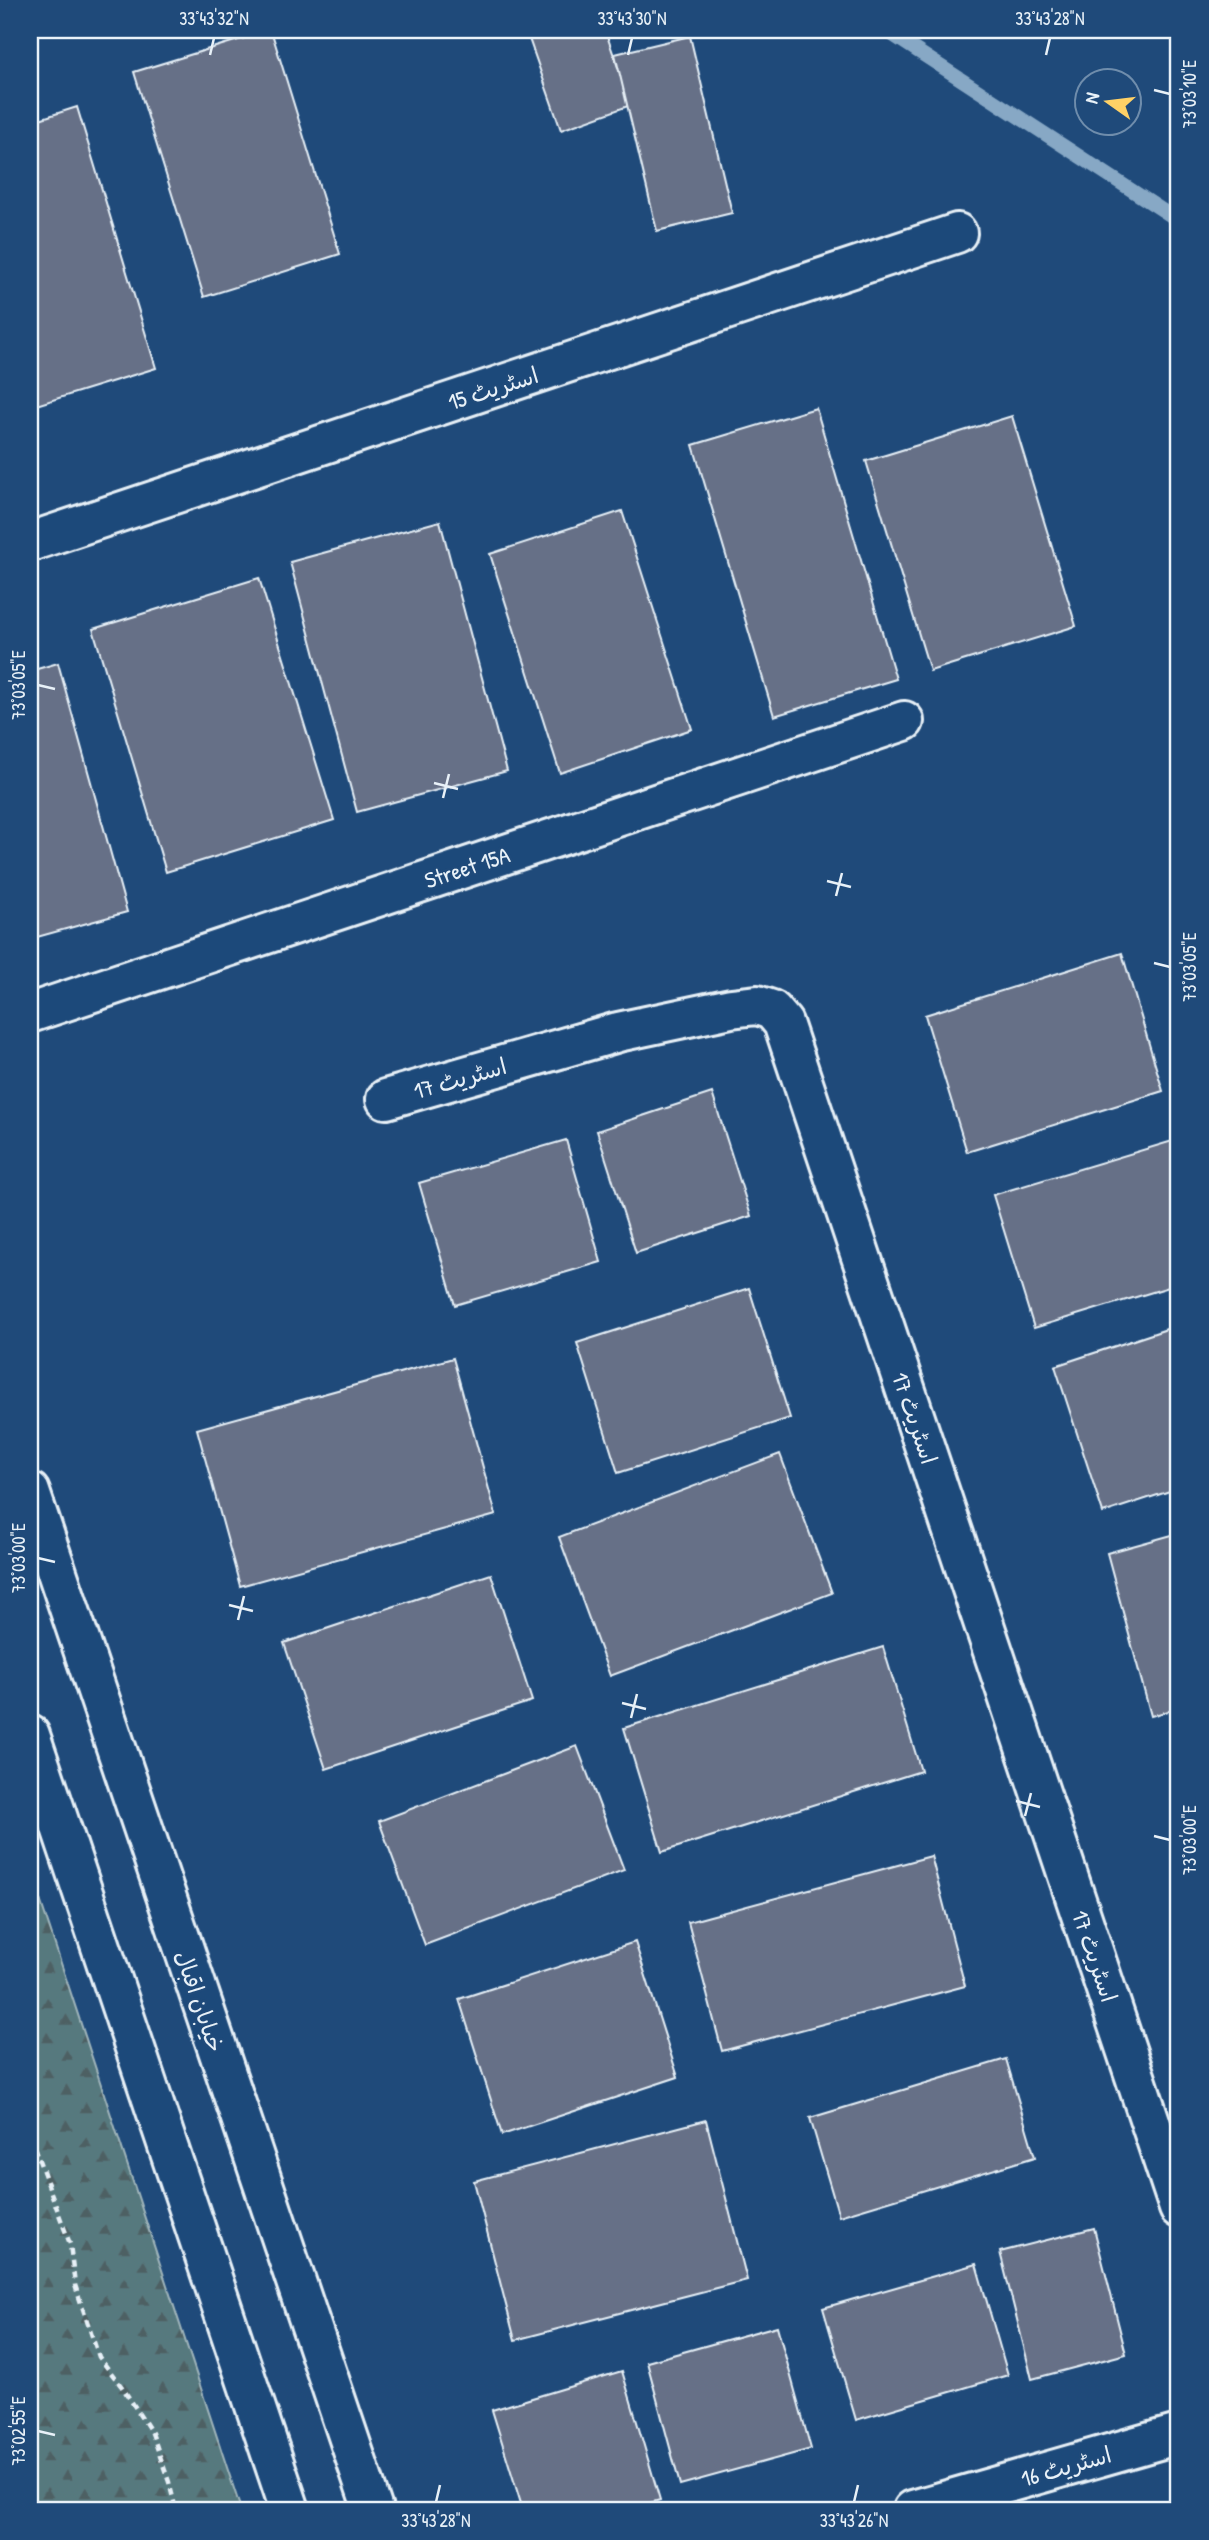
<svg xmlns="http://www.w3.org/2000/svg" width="1209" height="2540" viewBox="0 0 1209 2540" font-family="'Patrick Hand','Playpen Sans Arabic',sans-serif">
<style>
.forest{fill:url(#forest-firs);stroke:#a0b5bb;stroke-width:2}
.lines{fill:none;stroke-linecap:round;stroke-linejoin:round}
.stream{stroke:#87a8c5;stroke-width:14}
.building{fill:#667087;stroke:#e8f1f8;stroke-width:2}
.minor-casing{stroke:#e8f1f8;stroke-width:44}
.major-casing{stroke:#e8f1f8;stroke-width:44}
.path{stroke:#e8f1f8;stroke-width:4.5;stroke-dasharray:7 5;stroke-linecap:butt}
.minor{stroke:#1f4a7a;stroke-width:38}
.major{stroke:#1f4a7a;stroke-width:38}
.ticks{fill:none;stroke:#e8f1f8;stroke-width:2.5}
.labels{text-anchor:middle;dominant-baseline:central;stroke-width:5;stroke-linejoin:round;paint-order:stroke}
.street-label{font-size:23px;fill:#e8f1f8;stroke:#1f4a7a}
.neatline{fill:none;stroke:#e8f1f8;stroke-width:2.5}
.ticks-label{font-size:18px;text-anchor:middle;fill:#e8f1f8}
</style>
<defs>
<pattern id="forest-firs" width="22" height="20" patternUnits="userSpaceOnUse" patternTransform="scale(1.75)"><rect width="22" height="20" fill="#57797e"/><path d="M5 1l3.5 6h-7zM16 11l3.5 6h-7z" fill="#4e6064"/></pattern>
</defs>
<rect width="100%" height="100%" fill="#1f4a7a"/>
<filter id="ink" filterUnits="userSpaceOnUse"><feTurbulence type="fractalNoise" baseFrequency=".0143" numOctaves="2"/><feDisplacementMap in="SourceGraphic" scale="14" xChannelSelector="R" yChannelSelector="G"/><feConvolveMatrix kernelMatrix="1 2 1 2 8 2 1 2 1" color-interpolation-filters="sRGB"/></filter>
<g filter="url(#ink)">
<!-- forest -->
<path class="forest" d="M30 1869 241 2510H30Z"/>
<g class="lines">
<!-- stream -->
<path class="stream" d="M885 30 1179 221"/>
</g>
<!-- building -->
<g class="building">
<path d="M271 30 340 254 204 297 134 72Z"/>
<path d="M526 30H605L631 105 561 130Z"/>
<path d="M690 36 732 213 657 231 615 54Z"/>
<path d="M77 107 156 368 30 407V122Z"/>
<path d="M816 408 896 679 774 716 693 445Z"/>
<path d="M1012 416 1076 626 930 671 866 461Z"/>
<path d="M622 511 692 729 560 773 490 554Z"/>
<path d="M440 521 507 771 357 812 290 562Z"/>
<path d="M259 578 334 820 166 872 93 629Z"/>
<path d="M58 663 127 912 30 939V671Z"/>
<path d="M1122 953 1163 1091 967 1152 925 1015Z"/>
<path d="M712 1093 751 1216 636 1253 597 1131Z"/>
<path d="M1179 1139V1284L1034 1328 993 1195Z"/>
<path d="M566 1140 601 1262 455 1305 419 1183Z"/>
<path d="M749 1288 790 1418 618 1473 577 1343Z"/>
<path d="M1179 1325V1488L1103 1513 1055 1366Z"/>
<path d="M453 1358 496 1515 240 1586 197 1429Z"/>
<path d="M780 1454 832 1593 610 1676 559 1537Z"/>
<path d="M1179 1533V1708L1151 1716 1107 1553Z"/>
<path d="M491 1574 532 1701 326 1769 284 1643Z"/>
<path d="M883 1647 921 1771 662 1852 624 1728Z"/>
<path d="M577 1746 624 1870 425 1945 379 1821Z"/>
<path d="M931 1856 965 1986 722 2051 688 1922Z"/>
<path d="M635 1942 678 2077 502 2135 459 1999Z"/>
<path d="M1006 2059 1035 2157 839 2216 810 2118Z"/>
<path d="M706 2120 747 2280 515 2340 474 2181Z"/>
<path d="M1094 2228 1126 2354 1032 2379 1000 2252Z"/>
<path d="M976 2264 1008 2375 856 2420 823 2308Z"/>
<path d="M777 2326 811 2449 680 2485 647 2362Z"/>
<path d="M622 2371 660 2500 625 2510H523L492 2410Z"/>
</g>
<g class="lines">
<defs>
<g id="minor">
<path d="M30 542 957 233"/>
<path d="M30 1013 904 721"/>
<path d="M386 1099 618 1032 731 1008 757 1005 772 1010 783 1023 1179 2208"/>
<path d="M913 2510 1179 2434"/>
</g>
<g id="major">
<path d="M30 1492 373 2510"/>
<path d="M30 1735 290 2510"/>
</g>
</defs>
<!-- minor casing -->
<use href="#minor" class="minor-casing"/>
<!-- major casing -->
<use href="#major" class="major-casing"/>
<!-- path -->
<path class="path" d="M30 2136 70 2244 75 2285 99 2357 122 2387 152 2433 169 2482 176 2510"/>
<!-- minor -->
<use href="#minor" class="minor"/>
<!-- major -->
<use href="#major" class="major"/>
</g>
</g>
<!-- ticks -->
<path class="ticks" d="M210 55 214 38M628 55 632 38M1046 55 1050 38M1154 90 1170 94M38 685 55 689M434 783 458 789M443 798 449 774M827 881 851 887M836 896 842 873M1154 963 1170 967M38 1558 55 1562M229 1605 253 1611M238 1620 244 1596M622 1703 646 1709M631 1718 637 1694M1016 1801 1040 1807M1025 1816 1031 1793M1154 1836 1170 1840M38 2431 55 2435M436 2502 440 2485M854 2502 858 2485"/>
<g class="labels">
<!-- street labels -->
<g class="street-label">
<text transform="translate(493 388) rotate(-18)">اسٹریٹ 15</text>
<text transform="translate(467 867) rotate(-18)">Street 15A</text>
<text transform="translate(460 1078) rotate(-16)">اسٹریٹ 17</text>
<text transform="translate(915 1418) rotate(71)">اسٹریٹ 17</text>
<text transform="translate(1095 1956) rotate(71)">اسٹریٹ 17</text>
<text transform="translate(200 2001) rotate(71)">خیابان اقبال</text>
<text transform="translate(1066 2466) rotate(-16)">اسٹریٹ 16</text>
</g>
</g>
<!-- margin -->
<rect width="1209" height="2540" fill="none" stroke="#1f4a7a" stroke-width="77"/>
<!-- north arrow -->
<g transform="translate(1108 102) rotate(284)"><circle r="33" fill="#1f4a7a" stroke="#6f8dac" stroke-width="2"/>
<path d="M0-5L12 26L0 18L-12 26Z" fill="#ffd166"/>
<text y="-10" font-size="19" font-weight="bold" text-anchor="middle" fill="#e8f1f8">N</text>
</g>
<rect x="38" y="38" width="1132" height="2464" class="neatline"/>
<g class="ticks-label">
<text x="214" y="25">33°43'32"N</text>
<text x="632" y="25">33°43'30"N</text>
<text x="1050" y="25">33°43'28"N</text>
<text transform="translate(1190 94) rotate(-90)" y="6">73°03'10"E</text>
<text transform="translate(19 685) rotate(-90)" y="6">73°03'05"E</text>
<text transform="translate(1190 967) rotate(-90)" y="6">73°03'05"E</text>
<text transform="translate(19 1558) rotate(-90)" y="6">73°03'00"E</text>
<text transform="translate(1190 1840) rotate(-90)" y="6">73°03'00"E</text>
<text transform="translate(19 2431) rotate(-90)" y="6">73°02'55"E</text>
<text x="436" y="2527">33°43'28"N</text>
<text x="854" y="2527">33°43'26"N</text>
</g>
</svg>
